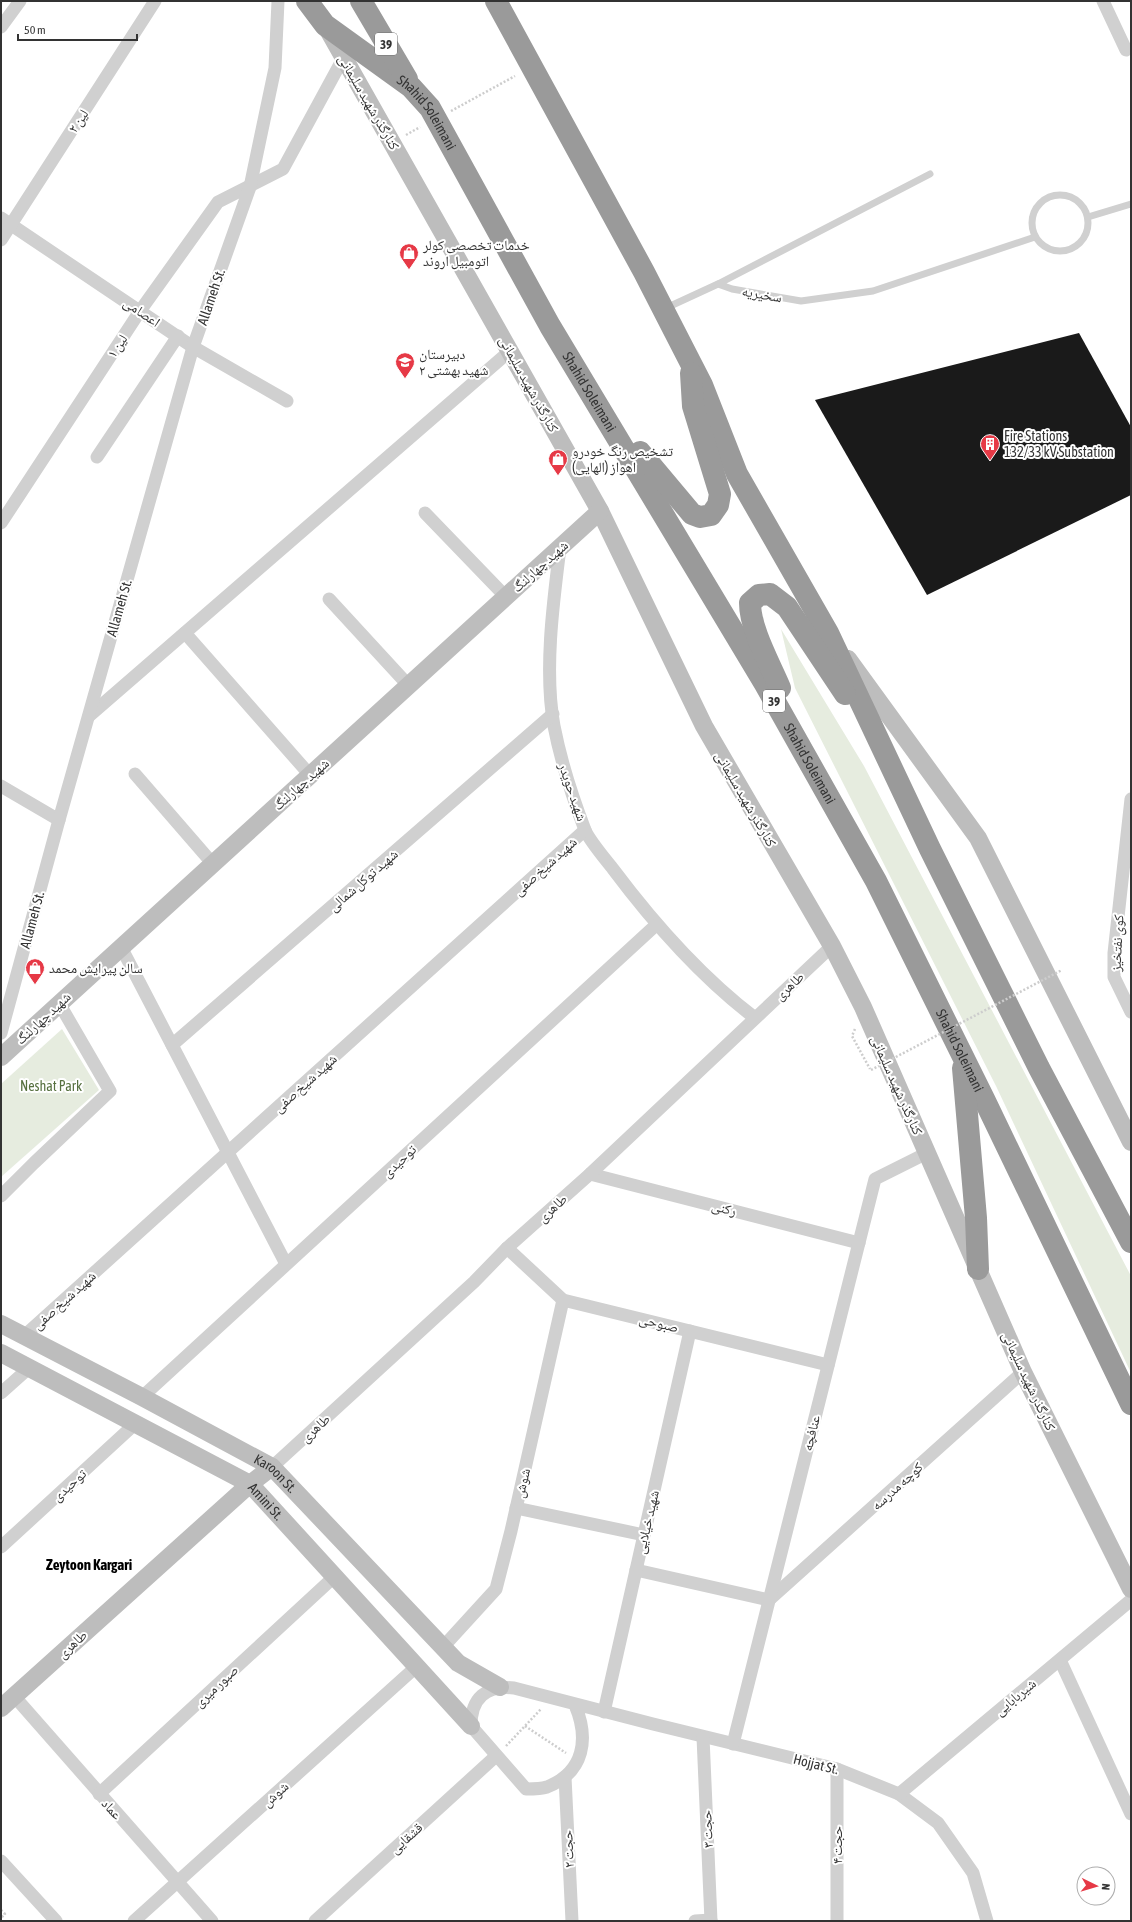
<svg xmlns="http://www.w3.org/2000/svg" width="1132" height="1922" viewBox="0 0 1132 1922" font-family="'Asap Condensed','Noto Naskh Arabic',sans-serif">
<style>
.green{fill:#e6ecdf}
.building{fill:#1a1a1a}
.lines{fill:none;stroke-linecap:round;stroke-linejoin:round}
.path{stroke:#cdcdcd;stroke-width:2.5;stroke-dasharray:2 2;stroke-linecap:butt}
.lane{stroke:#d0d0d0;stroke-width:7}
.street{stroke:#d0d0d0;stroke-width:13}
.secondary{stroke:#bdbdbd;stroke-width:18}
.highway{stroke:#9a9a9a;stroke-width:22}
.path-bridge{stroke:#cdcdcd;stroke-width:2.5;stroke-dasharray:2 2;stroke-linecap:butt}
.labels{text-anchor:middle;dominant-baseline:central;stroke-width:4;stroke-linejoin:round;paint-order:stroke}
.shield{fill:#fff;stroke:#707070;stroke-width:1}
.shield-label{font-size:13px;font-weight:bold;fill:#333}
.street-label{font-size:14px;fill:#333;stroke:#fff}
.poi-label{font-size:14px;fill:#333;stroke:#fff;text-anchor:start}
.park-label{font-size:14px;fill:#56703f;stroke:#fff}
.neighbourhood-label{font-size:15px;font-weight:bold;fill:#000;stroke:#fff}
</style>
<rect width="100%" height="100%" fill="#fff"/>
<!-- green -->
<g class="green">
<path d="M781 629 864 766 1131 1276V1373L996 1086 795 688Z"/>
<path d="M62 1029 99 1090 1 1177V1084Z"/>
</g>
<!-- building -->
<path class="building" d="M1079 333 1131 427V495L927 595 815 400Z"/>
<g class="lines">
<!-- path -->
<g class="path">
<path d="M451 111 515 76"/>
<path d="M406 135 420 127"/>
<path d="M855 1029 852 1036 870 1069"/>
<path d="M525 1726 566 1753"/>
<path d="M506 1746 541 1709"/>
<path d="M1 1910 5 1914 1 1918"/>
</g>
<!-- lane -->
<g class="lane">
<path d="M930 174 718 284 732 289 801 301 873 291 1035 237"/>
<circle cx="1060" cy="223" r="28"/>
<path d="M1088 217 1131 204"/>
<path d="M666 308 718 284"/>
</g>
<!-- street -->
<g class="street">
<path d="M1103 1 1126 50"/>
<path d="M1 27 20 1"/>
<path d="M1 218 193 347 287 401"/>
<path d="M1 240 155 1"/>
<path d="M97 457 178 336"/>
<path d="M425 513 506 597"/>
<path d="M1 523 140 311 218 202 283 169 346 53"/>
<path d="M560 548C553 603 544 672 554 726 561 762 572 796 585 830 589 840 606 860 613 869 655 925 700 976 755 1018"/>
<path d="M329 599 409 686"/>
<path d="M185 633 310 775"/>
<path d="M89 716 510 351"/>
<path d="M135 774 213 864"/>
<path d="M1 786 59 820"/>
<path d="M1131 799 1114 953V977L1131 1012"/>
<path d="M121 947 286 1264"/>
<path d="M1 1033 59 820 193 347 250 187 275 68 278 1"/>
<path d="M172 1045 553 714"/>
<path d="M590 1174 859 1243"/>
<path d="M1 1196 34 1163 110 1091 59 1003"/>
<path d="M507 1248 563 1300 828 1365"/>
<path d="M24 1336 585 830"/>
<path d="M1 1393 29 1368"/>
<path d="M142 1397 656 925"/>
<path d="M272 1467 474 1282 507 1248 590 1174 832 946"/>
<path d="M516 1508 644 1535"/>
<path d="M1 1547 136 1423"/>
<path d="M636 1570 769 1600"/>
<path d="M769 1600 1023 1372"/>
<path d="M443 1647 496 1589 511 1531 563 1300"/>
<path d="M1060 1660 1131 1814"/>
<path d="M14 1696 212 1921"/>
<path d="M575 1705C589 1738 585 1772 547 1787 541 1789 533 1789 526 1789L471 1726C471 1698 486 1685 514 1688L653 1724 837 1769 899 1794 938 1823 973 1873 987 1921"/>
<path d="M604 1712 690 1331"/>
<path d="M703 1737 711 1921"/>
<path d="M733 1744 875 1179 927 1153"/>
<path d="M565 1777 572 1921"/>
<path d="M99 1794 334 1577"/>
<path d="M899 1794 1131 1600"/>
<path d="M1 1861 56 1921"/>
<path d="M134 1921 416 1667"/>
<path d="M315 1921 496 1756"/>
<path d="M695 1921 711 1920"/>
<path d="M837 1921V1769"/>
</g>
<!-- secondary -->
<g class="secondary">
<path d="M327 28 600 511 704 726 832 946 863 1007 1023 1372 1131 1589"/>
<path d="M848 659 978 838 1131 1142"/>
<path d="M1 1057 600 511"/>
<path id="s1" d="M1 1324 142 1397 272 1467 458 1663 500 1687"/>
<path id="s2" d="M1 1353 250 1484 471 1726"/>
<path d="M1 1708 250 1484 272 1467"/>
</g>
<!-- highway -->
<g class="highway">
<path id="s3" d="M307 1 325 25 411 87 430 108 550 326 765 684 876 881 984 1099 1131 1404"/>
<path d="M361 1 407 79"/>
<path d="M496 1 644 272 702 385 737 474 828 633 930 849 1039 1068 1131 1242"/>
<path d="M640 452 692 514 700 517 711 515 718 505 720 494 693 406 691 373"/>
<path d="M780 688C770 664 750 629 750 603L759 595 770 594 787 607 845 694"/>
<path d="M963 1068 976 1218 978 1269"/>
</g>
<!-- path-bridge -->
<path class="path-bridge" d="M871 1070 1062 970"/>
</g>
<!-- icons -->
<defs>
<symbol id="shop-pin" viewBox="-11 -11 22 30"><path d="M0 17L-7.5 6A9.5 9.5 0 1 1 7.5 6Z" fill="#e63946" stroke="#fff"/><path d="M-5-2.5h2.3a2.7 3.5 0 0 1 5.4 0H5L5.5 6h-11ZM-1.5-2.5h3a1.5 2.3 0 0 0-3 0Z" fill="#fff"/></symbol>
<symbol id="school-pin" viewBox="-11 -11 22 30"><path d="M0 17L-7.5 6A9.5 9.5 0 1 1 7.5 6Z" fill="#e63946" stroke="#fff"/><path d="M0-5L7-2L0 1L-7-2ZM-4 1L0 2.5L4 1V4Q0 6-4 4Z" fill="#fff"/></symbol>
<symbol id="building-pin" viewBox="-11 -11 22 30"><path d="M0 17L-7.5 6A9.5 9.5 0 1 1 7.5 6Z" fill="#e63946" stroke="#fff"/><path d="M-4-6H4V6H1V3H-1V6H-4ZM-2.5-4.3h1.7v1.8h-1.7ZM.8-4.3h1.7v1.8H.8ZM-2.5-1h1.7V.8h-1.7ZM.8-1h1.7V.8H.8Z" fill="#fff"/></symbol>
</defs>
<g fill-rule="evenodd">
<use href="#shop-pin" x="398" y="242" width="22" height="30"/>
<use href="#school-pin" x="394" y="351" width="22" height="30"/>
<use href="#building-pin" x="979" y="433" width="22" height="30"/>
<use href="#shop-pin" x="547" y="448" width="22" height="30"/>
<use href="#shop-pin" x="24" y="957" width="22" height="30"/>
</g>
<g class="labels">
<!-- shield labels -->
<g class="shield">
<rect x="375" y="33" width="22" height="22" rx="3"/>
<rect x="763" y="690" width="22" height="22" rx="3"/>
</g>
<g class="shield-label">
<text x="386" y="44">39</text>
<text x="774" y="701">39</text>
</g>
<!-- street labels -->
<g class="street-label">
<text transform="translate(369 102) rotate(60)">کنارگذر شهید سلیمانی</text>
<text stroke="none"><textPath href="#s3" startOffset="166">Shahid Soleimani</textPath></text>
<text transform="translate(78 121) rotate(-57)">لین ۲</text>
<text transform="translate(762 294) rotate(10)">سخیریه</text>
<text transform="translate(211 297) rotate(-71)">Allameh St.</text>
<text transform="translate(142 312) rotate(34)">اعصامی</text>
<text transform="translate(117 346) rotate(-57)">لین ۱</text>
<text transform="translate(529 384) rotate(61)">کنارگذر شهید سلیمانی</text>
<text stroke="none"><textPath href="#s3" startOffset="490">Shahid Soleimani</textPath></text>
<text transform="translate(540 566) rotate(-42)">شهید چهارلنگ</text>
<text transform="translate(119 608) rotate(-74)">Allameh St.</text>
<text stroke="none"><textPath href="#s3" startOffset="922">Shahid Soleimani</textPath></text>
<text transform="translate(301 784) rotate(-42)">شهید چهارلنگ</text>
<text transform="translate(573 792) rotate(71)">شهید حویدر</text>
<text transform="translate(746 799) rotate(60)">کنارگذر شهید سلیمانی</text>
<text transform="translate(545 866) rotate(-42)">شهید شیخ صفی</text>
<text transform="translate(363 880) rotate(-41)">شهید توکل شمالی</text>
<text transform="translate(32 920) rotate(-75)">Allameh St.</text>
<text transform="translate(1117 943) rotate(-87)">کوی نفتخیز</text>
<text transform="translate(789 986) rotate(-43)">طاهری</text>
<text transform="translate(43 1018) rotate(-43)">شهید چهارلنگ</text>
<text stroke="none"><textPath href="#s3" startOffset="1246">Shahid Soleimani</textPath></text>
<text transform="translate(305 1083) rotate(-42)">شهید شیخ صفی</text>
<text transform="translate(897 1085) rotate(66)">کنارگذر شهید سلیمانی</text>
<text transform="translate(399 1161) rotate(-43)">توحیدی</text>
<text transform="translate(552 1208) rotate(-42)">طاهری</text>
<text transform="translate(724 1208) rotate(14)">رکنی</text>
<text transform="translate(64 1300) rotate(-42)">شهید شیخ صفی</text>
<text transform="translate(659 1323) rotate(14)">صبوحی</text>
<text transform="translate(1029 1381) rotate(65)">کنارگذر شهید سلیمانی</text>
<text transform="translate(315 1428) rotate(-42)">طاهری</text>
<text transform="translate(811 1433) rotate(-76)">عنافچه</text>
<text stroke="none"><textPath href="#s1" startOffset="313">Karoon St.</textPath></text>
<text transform="translate(522 1483) rotate(-77)">شوش</text>
<text transform="translate(69 1485) rotate(-42)">توحیدی</text>
<text transform="translate(897 1486) rotate(-42)">کوچه مدرسه</text>
<text stroke="none"><textPath href="#s2" startOffset="305">Amini St.</textPath></text>
<text transform="translate(647 1522) rotate(-77)">شهید خیلایی</text>
<text transform="translate(72 1644) rotate(-42)">طاهری</text>
<text transform="translate(216 1686) rotate(-43)">صبور میری</text>
<text transform="translate(1015 1697) rotate(-40)">شیربابایی</text>
<text transform="translate(816 1764) rotate(14)">Hojjat St.</text>
<text transform="translate(275 1794) rotate(-42)">شوش</text>
<text transform="translate(112 1809) rotate(48)">عماد</text>
<text transform="translate(707 1829) rotate(-93)">حجت ۳</text>
<text transform="translate(406 1838) rotate(-42)">قشقایی</text>
<text transform="translate(837 1845) rotate(-90)">حجت ۴</text>
<text transform="translate(568 1849) rotate(-93)">حجت ۲</text>
</g>
<!-- poi labels -->
<g class="poi-label">
<text x="423" y="245">خدمات تخصصی کولر<tspan x="423" dy="16">اتومبیل اروند</tspan></text>
<text x="419" y="354">دبیرستان<tspan x="419" dy="16">شهید بهشتی ۲</tspan></text>
<text x="1004" y="436">Fire Stations<tspan x="1004" dy="16">132/33 kV Substation</tspan></text>
<text x="572" y="451">تشخیص رنگ خودرو<tspan x="572" dy="16">اهواز (الهایی)</tspan></text>
<text x="49" y="968">سالن پیرایش محمد</text>
</g>
<!-- park labels -->
<g class="park-label">
<text x="51" y="1086">Neshat Park</text>
</g>
<!-- neighbourhood labels -->
<g class="neighbourhood-label">
<text x="89" y="1564">Zeytoon Kargari</text>
</g>
</g>
<!-- border -->
<rect width="1132" height="1922" fill="none" stroke="#333333" stroke-width="4"/>
<!-- north arrow -->
<g transform="translate(1096 1886) rotate(95)"><circle r="19" fill="#ffffff" stroke="#adadad"/>
<path d="M0-3L7 15L0 10L-7 15Z" fill="#e63946"/>
<text y="-6" font-size="11" font-weight="bold" text-anchor="middle" fill="#333333">N</text>
</g>
<!-- scale -->
<path d="M18 34v6h119v-6" fill="none" stroke="#333333" stroke-width="2"/>
<text x="24" y="34" font-size="12" fill="#333333" stroke="#ffffff" stroke-width="3" paint-order="stroke">50 m</text>
</svg>
